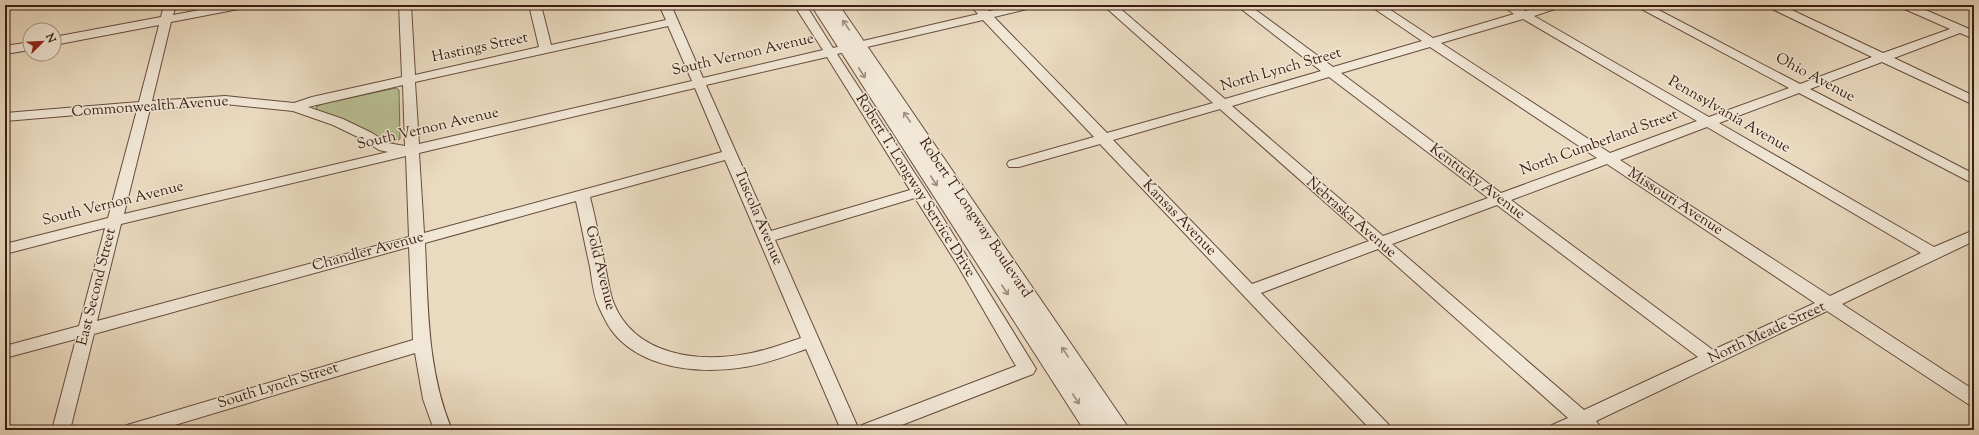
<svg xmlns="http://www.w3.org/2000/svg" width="1979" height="435" viewBox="0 0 1979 435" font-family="'Sorts Mill Goudy',serif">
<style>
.green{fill:#b8bf92;stroke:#7a6e52}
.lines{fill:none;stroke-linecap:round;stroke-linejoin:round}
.minor-casing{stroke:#674c3d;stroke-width:2}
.tertiary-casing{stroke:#674c3d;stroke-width:2}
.minor{fill:#f1e7d6;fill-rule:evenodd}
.tertiary{fill:#f1e7d6;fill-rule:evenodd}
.oneway{stroke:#9f8c7d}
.labels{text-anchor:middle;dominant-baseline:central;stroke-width:3;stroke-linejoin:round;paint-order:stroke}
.street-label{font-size:15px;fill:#3b1d11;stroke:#f1e7d6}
</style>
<rect width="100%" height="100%" fill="#eadac0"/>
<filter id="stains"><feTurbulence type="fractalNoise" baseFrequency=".005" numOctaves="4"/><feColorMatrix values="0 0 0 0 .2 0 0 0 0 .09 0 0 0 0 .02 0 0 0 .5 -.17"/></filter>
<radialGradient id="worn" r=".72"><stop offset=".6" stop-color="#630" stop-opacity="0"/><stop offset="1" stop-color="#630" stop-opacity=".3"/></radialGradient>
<!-- green -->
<path class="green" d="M396 88 399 90 400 139 391 143 317 110 316 107 322 104Z"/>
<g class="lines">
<defs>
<g id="minor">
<path d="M164 5H176L173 15 226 5H250L244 8 171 22 152 101 225 96 294 103 312 97 402 77 399 5H411L415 75 539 47 529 5H541L551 45 666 20 659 5H671L703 78 823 50 794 5H806L833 48 978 14 970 5H982L989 11 1016 5H1037L1035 7 994 17 1107 133 1213 103 1103 5H1116L1225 99 1321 71 1236 5H1249L1333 67 1422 41 1369 5H1383L1433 38 1514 14 1501 5H1515L1525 11 1545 5H1563L1561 7 1534 16 1709 117 1789 88 1634 5H1649L1800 84 1872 57 1768 7 1766 5H1781L1883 53 1950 29 1900 7 1898 5H1914L1974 31V39L1960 33 1894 58 1974 96V105L1882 62 1810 89 1974 174V184L1799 93 1719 123 1934 247 1974 230V241L1842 304 1974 390V406L1968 404 1827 311 1596 421 1603 430H1582L1580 428 1577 430H1550L1552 425 1568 418 1378 249 1261 293 1389 425 1391 430H1371L1100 144 1019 167H1009L1007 164 1009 161 1094 137 983 20 837 54 927 192 1033 364 1036 369 1033 374 889 430H860L862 425 1016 366 957 264 915 198 775 240 859 430H841L806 349C786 356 766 364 745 367 705 374 652 370 621 341 610 331 604 318 598 305 593 293 592 279 590 267 585 245 581 223 576 201L425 243C428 306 427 371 452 430H434L423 399 415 353 158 430H125L127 425 134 423 413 340 409 247 94 334 70 430H52L76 339 5 358V346L79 326 105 228 5 254V244L108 218 137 110 5 121V113L139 102 159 25 54 45V37L161 17ZM1523 19 1697 121 1610 153 1441 43ZM668 26 692 81 419 144 415 82ZM1430 47 1597 158 1501 193 1341 73ZM827 57 910 190 771 231 706 85ZM1329 77 1488 198 1383 236 1232 106ZM403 85 405 146 388 143 372 133 343 119 308 107ZM695 88 722 152 424 233 419 153ZM225 104 293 111 333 125 362 139 379 150 388 152 124 214 150 109ZM1220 109 1369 241 1252 284 1113 140ZM1707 127 1921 253 1830 296 1620 160ZM406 156 409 237 97 321 121 224ZM725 160 801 338C783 344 765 351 746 354 697 363 635 355 614 304 609 292 608 278 605 266 600 243 596 220 590 197ZM1607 164 1815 303 1713 350 1511 200ZM1497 205 1698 357 1584 410 1392 244Z"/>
<path d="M30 42V50L5 54V46Z"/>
</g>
<path id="tertiary" d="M811 5H825L859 56 825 5H839L1130 430H1084Z"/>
</defs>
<!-- minor casing -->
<use href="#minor" class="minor-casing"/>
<!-- tertiary casing -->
<use href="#tertiary" class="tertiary-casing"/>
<!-- minor -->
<use href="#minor" class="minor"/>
<!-- tertiary -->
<use href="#tertiary" class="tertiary"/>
</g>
<!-- one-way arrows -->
<defs><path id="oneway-shaft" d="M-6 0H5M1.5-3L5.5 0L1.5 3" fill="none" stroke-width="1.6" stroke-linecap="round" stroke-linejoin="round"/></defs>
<g class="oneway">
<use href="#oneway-shaft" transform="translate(846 25) rotate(-124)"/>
<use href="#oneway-shaft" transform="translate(862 73) rotate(57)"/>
<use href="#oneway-shaft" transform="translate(907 117) rotate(-124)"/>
<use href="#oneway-shaft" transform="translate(934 181) rotate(57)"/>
<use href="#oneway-shaft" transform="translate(1005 290) rotate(57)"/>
<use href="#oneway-shaft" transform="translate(1065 352) rotate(-124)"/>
<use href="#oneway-shaft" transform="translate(1076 399) rotate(57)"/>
</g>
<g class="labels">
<!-- street labels -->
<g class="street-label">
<text transform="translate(480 48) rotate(-12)">Hastings Street</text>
<text transform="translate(743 55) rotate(-13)">South Vernon Avenue</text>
<text transform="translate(1281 70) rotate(-16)">North Lynch Street</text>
<text transform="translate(1815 78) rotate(28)">Ohio Avenue</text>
<text transform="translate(150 107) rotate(-4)">Commonwealth Avenue</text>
<text transform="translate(1729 115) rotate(30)">Pennsylvania Avenue</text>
<text transform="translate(428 129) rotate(-13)">South Vernon Avenue</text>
<text transform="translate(1599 143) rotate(-20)">North Cumberland Street</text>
<text transform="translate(1477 182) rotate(37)">Kentucky Avenue</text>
<text transform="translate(915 186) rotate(58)">Robert T. Longway Service Drive</text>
<text transform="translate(1675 202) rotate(33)">Missouri Avenue</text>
<text transform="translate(113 204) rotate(-14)">South Vernon Avenue</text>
<text transform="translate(758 217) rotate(67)">Tuscola Avenue</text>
<text transform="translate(975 218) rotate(56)">Robert T Longway Boulevard</text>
<text transform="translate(1179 218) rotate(46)">Kansas Avenue</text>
<text transform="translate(1351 218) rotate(41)">Nebraska Avenue</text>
<text transform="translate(368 252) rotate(-15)">Chandler Avenue</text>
<text transform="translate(600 268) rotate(76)">Gold Avenue</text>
<text transform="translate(97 287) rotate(-76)">East Second Street</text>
<text transform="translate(1767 333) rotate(-25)">North Meade Street</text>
<text transform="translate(278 386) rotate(-17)">South Lynch Street</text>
</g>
</g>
<!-- margin -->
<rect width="1979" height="435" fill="none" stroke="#eadac0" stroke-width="20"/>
<rect x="6" y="6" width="1967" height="423" fill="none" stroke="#3b1d11" stroke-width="2"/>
<rect x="10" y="10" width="1959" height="415" fill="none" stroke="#3b1d11"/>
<!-- north arrow -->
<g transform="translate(42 42) rotate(66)"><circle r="19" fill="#f1e7d6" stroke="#a89687"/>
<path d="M0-3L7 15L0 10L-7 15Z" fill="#8f2418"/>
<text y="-6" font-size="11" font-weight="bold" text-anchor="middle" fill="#3b1d11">N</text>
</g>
<rect width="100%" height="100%" filter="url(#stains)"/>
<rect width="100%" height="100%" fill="url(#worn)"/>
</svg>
